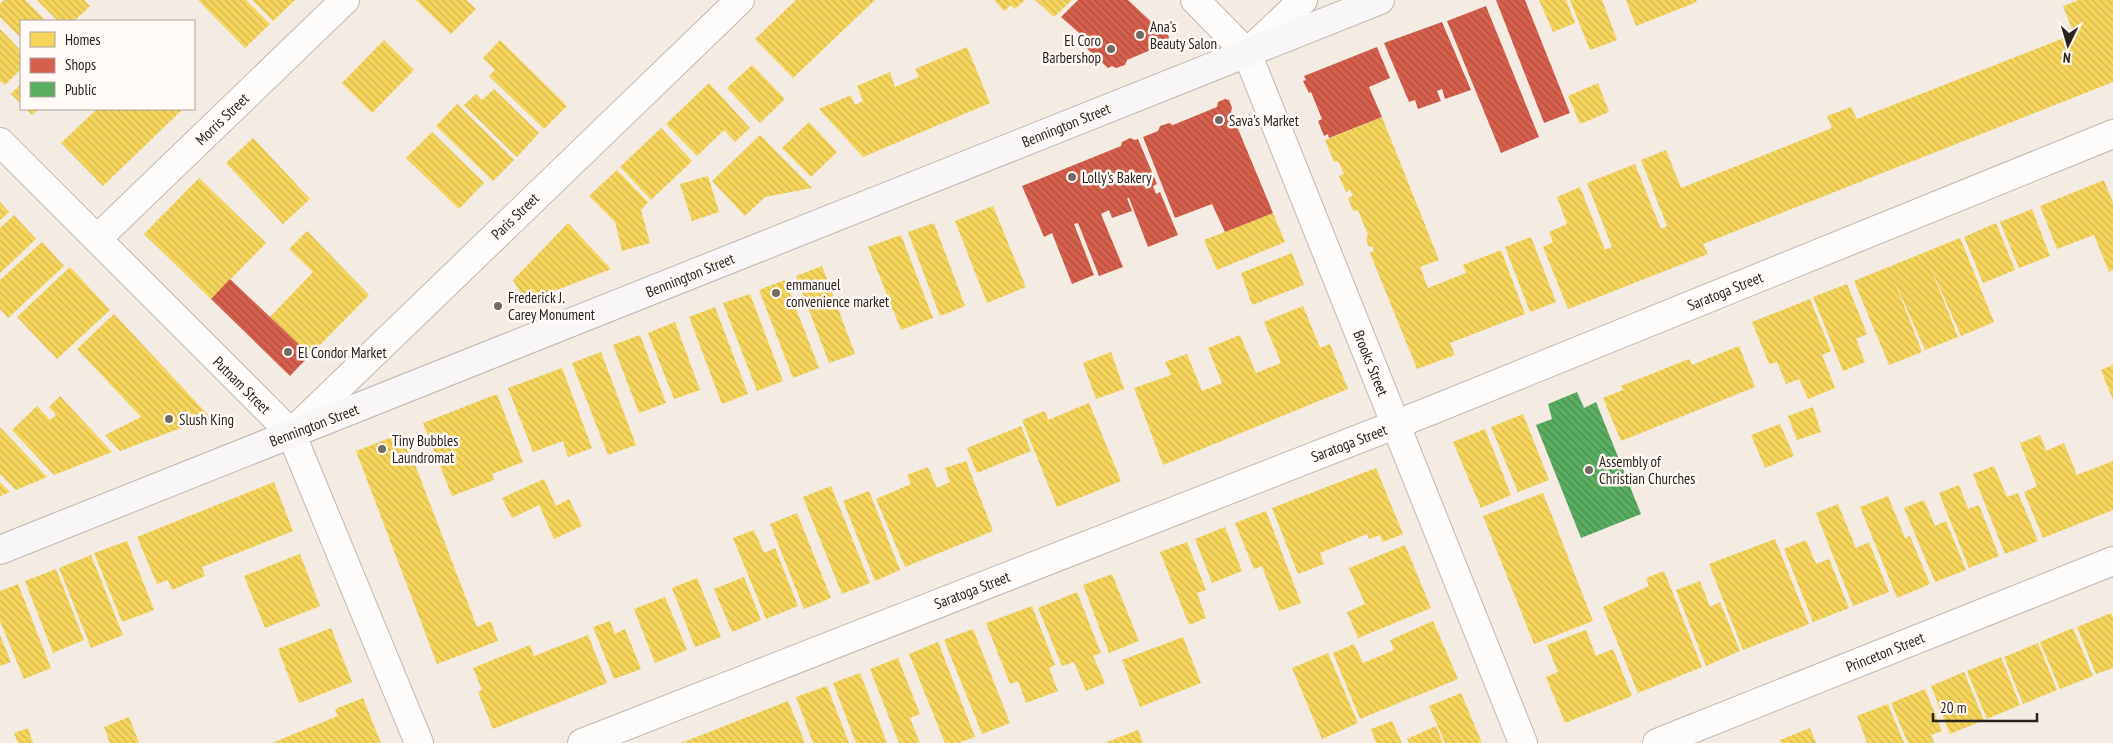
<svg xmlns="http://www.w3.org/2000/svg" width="2113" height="743" viewBox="0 0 2113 743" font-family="'PT Sans Narrow',sans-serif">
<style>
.homes{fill:url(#homes-back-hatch)}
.shops{fill:url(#shops-back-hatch)}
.public{fill:url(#public-back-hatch)}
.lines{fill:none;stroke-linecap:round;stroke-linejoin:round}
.street-casing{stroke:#c0b8b1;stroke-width:30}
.secondary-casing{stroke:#c0b8b1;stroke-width:30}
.street{stroke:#fdfcfb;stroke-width:28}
.secondary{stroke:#f8f6f7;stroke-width:28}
.poi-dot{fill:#716962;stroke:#fffaf6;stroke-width:2}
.labels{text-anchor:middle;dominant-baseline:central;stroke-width:5;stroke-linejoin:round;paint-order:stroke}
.poi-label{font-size:15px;fill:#2b231d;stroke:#fffaf6;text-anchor:start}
.street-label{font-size:15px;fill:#2b231d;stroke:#fffaf6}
</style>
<defs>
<pattern id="homes-back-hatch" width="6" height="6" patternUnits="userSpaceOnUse" patternTransform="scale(1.25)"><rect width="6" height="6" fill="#f6d55c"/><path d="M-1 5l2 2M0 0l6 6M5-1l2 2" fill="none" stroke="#d3b750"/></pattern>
<pattern id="shops-back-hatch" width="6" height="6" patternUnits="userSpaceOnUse" patternTransform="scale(1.25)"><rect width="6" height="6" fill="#d6604d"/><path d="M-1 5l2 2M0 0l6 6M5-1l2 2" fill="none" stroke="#ae4f3f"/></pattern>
<pattern id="public-back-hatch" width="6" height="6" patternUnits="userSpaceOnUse" patternTransform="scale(1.25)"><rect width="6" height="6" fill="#5aae61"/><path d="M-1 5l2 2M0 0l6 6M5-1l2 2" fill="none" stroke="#4b8d4f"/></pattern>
</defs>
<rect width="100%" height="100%" fill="#f4ebe3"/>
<!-- homes -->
<g class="homes">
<path d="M4 0H25L46 21H21V38L0 17V4Z"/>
<path d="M37 0H84L90 6 74 21H58Z"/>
<path d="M198 0H246L270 24 245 48Z"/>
<path d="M252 0H295L273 21Z"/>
<path d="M416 0H466L476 9 451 34Z"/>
<path d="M796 0H875L793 78 755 39Z"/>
<path d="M994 0H1025L1015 9 1011 5 1004 11Z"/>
<path d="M1035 0H1072L1054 17Z"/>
<path d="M1539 0H1566L1575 23 1553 32Z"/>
<path d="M1570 0H1602L1617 40 1590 50Z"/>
<path d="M1626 0H1696L1697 2 1636 26Z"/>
<path d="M2079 0H2113V82L1703 244 1708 254 1568 309 1543 247 1553 242 1549 232 1567 224 1557 197 1580 187 1605 250 1609 248 1612 247 1587 183 1635 164 1661 229 1667 226 1641 160 1666 150 1681 188 1832 128 1827 116 1851 107 1857 119 2074 34 2063 6Z"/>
<path d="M0 29 21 51V69L5 85 0 81Z"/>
<path d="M384 40 414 70 372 113 342 83Z"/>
<path d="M500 40 567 106 544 129 489 76 495 70 483 58Z"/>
<path d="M967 47 990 103 863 157 819 109 851 95 855 105 863 101 857 86 890 72 895 87 919 77 915 69Z"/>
<path d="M752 65 785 99 760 123 727 88Z"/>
<path d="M709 83 750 128 735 142 724 130 697 156 666 124Z"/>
<path d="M1598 83 1609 112 1580 124 1568 96Z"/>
<path d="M21 84V104L11 94Z"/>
<path d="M494 89 539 133 517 157 464 105 476 94 482 100Z"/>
<path d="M457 104 514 160 493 181 436 126Z"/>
<path d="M26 109H39L32 115Z"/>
<path d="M97 109H183L103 186 61 143Z"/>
<path d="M1382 117 1439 260 1420 267 1428 288 1466 273 1463 265 1501 250 1525 314 1450 343 1455 355 1417 369 1370 253 1374 251 1373 247 1368 246 1366 238 1368 235 1358 210 1353 211 1348 198 1353 196 1350 190 1346 192 1339 176 1344 174 1338 161 1334 162 1325 140Z"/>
<path d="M809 122 837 152 811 177 782 148Z"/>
<path d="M661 128 692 161 651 200 620 167Z"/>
<path d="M432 132 484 183 459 209 406 158Z"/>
<path d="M760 135 812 188 765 197 745 216 712 181Z"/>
<path d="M253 138 310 199 283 224 226 163Z"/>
<path d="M617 170 648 202 641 210 650 243 622 251 615 222 589 196Z"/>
<path d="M708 176 719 212 692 221 680 184Z"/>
<path d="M199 178 266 243 211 299 144 234Z"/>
<path d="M2104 180 2113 203V270L2109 272 2094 235 2057 249 2040 206Z"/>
<path d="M0 202 9 212 0 220Z"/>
<path d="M993 206 1026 287 987 303 955 221Z"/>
<path d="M2032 209 2050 256 2019 268 2000 222Z"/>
<path d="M1273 213 1285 242 1217 270 1204 240Z"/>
<path d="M14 215 36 239 0 273V228Z"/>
<path d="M568 223 611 269 526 302 513 280Z"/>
<path d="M934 223 965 306 940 316 908 232Z"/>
<path d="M1996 223 2015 270 1983 283 1964 237Z"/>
<path d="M307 231 369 295 310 355 270 317 313 272 289 249Z"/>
<path d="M901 235 933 318 901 330 868 247Z"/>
<path d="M1531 237 1556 302 1530 312 1505 247Z"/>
<path d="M1960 238 1994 322 1961 336 1930 266 1958 337 1925 350 1894 280 1922 352 1889 365 1854 281Z"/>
<path d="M42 242 64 266 8 318 0 309V280Z"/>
<path d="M1292 253 1304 285 1252 305 1241 273Z"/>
<path d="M822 266 855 354 829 363 796 276Z"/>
<path d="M70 267 110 310 57 359 17 317Z"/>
<path d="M785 280 819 368 793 378 759 290Z"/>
<path d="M1847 284 1867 334 1856 339 1865 362 1843 371 1813 297Z"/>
<path d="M750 294 783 381 757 391 723 303Z"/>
<path d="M1810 299 1831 351 1822 355 1835 388 1808 399 1799 379 1786 384 1777 362 1769 364 1752 322Z"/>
<path d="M1303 306 1320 348 1330 344 1348 389 1163 465 1134 388 1171 375 1165 362 1187 354 1202 391 1222 383 1208 348 1240 335 1256 373 1281 363 1264 322Z"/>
<path d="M715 307 748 394 722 404 689 317Z"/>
<path d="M114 314 210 417 120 451 105 435 141 417 77 349Z"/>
<path d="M675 322 700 390 674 399 648 333Z"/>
<path d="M640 335 666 403 639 413 613 345Z"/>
<path d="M1739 346 1755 387 1621 441 1603 398 1623 390 1621 386 1689 359 1692 365Z"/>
<path d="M601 352 636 445 608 455 572 363Z"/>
<path d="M1111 352 1124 389 1096 399 1083 363Z"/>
<path d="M2113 365V400L2101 370Z"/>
<path d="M562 368 592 448 568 457 563 441 533 452 508 388Z"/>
<path d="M497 394 523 462 492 474 494 480 452 496 423 423Z"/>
<path d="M60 396 112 452 54 475 12 430 37 406 50 420 56 415 49 407Z"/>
<path d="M1089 403 1121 481 1057 507 1022 420 1045 411 1048 420Z"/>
<path d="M1813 407 1821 432 1797 440 1788 416Z"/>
<path d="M1523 414 1549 480 1518 492 1491 427Z"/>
<path d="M1780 424 1794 456 1765 468 1751 435Z"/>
<path d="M1021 426 1031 451 977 473 967 448Z"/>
<path d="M0 427 47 477 16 490 0 474Z"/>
<path d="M1485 429 1511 495 1481 508 1453 442Z"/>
<path d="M403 433 477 627 491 621 498 641 437 664 356 451Z"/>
<path d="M2040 435 2046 451 2064 443 2077 475 2113 461V510L2043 538 2024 492 2037 486 2020 443Z"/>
<path d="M966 461 993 531 905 567 876 499 911 484 907 475 928 467 937 488 950 482 945 468Z"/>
<path d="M1994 466 2007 497 2018 493 2038 541 2005 554 1973 474Z"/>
<path d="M1376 468 1403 534 1383 542 1380 535 1369 539 1367 534 1320 553 1324 564 1298 574 1272 508Z"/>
<path d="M544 479 556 506 569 499 582 526 554 539 539 505 512 518 502 498Z"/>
<path d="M0 482 10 492 0 496Z"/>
<path d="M274 482 293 531 202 567 205 576 172 590 168 580 157 584 137 537Z"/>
<path d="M1959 485 1968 509 1979 505 1999 556 1969 568 1939 493Z"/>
<path d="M831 486 870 583 842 594 803 497Z"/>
<path d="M869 491 900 570 875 581 843 501Z"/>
<path d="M1543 493 1593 621 1534 644 1483 516Z"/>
<path d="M1888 496 1905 538 1910 536 1930 584 1897 598 1860 507Z"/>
<path d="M1924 500 1935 526 1946 521 1966 570 1935 582 1904 508Z"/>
<path d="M1838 504 1856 548 1869 542 1889 592 1853 606 1816 513Z"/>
<path d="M1266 511 1301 603 1279 611 1262 566 1254 569 1235 523Z"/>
<path d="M797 513 831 598 804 609 770 524Z"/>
<path d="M1225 527 1242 571 1212 583 1195 539Z"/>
<path d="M754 530 764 553 775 548 798 606 766 619 733 538Z"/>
<path d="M1775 539 1809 624 1743 650 1709 564Z"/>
<path d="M1806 540 1816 564 1829 559 1849 608 1813 622 1784 549Z"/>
<path d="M127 541 154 610 122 622 94 553Z"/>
<path d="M1187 542 1206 590 1197 593 1206 618 1189 625 1160 552Z"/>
<path d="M1405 545 1431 608 1358 638 1347 612 1365 604 1349 568Z"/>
<path d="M300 554 320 606 265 628 244 576Z"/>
<path d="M91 555 123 635 91 648 59 568Z"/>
<path d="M56 569 84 640 53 653 25 581Z"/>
<path d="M1664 571 1702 667 1638 693 1603 607 1649 586 1646 578Z"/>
<path d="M1112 574 1139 641 1109 653 1083 585Z"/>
<path d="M744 577 761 620 732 632 714 589Z"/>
<path d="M697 578 721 637 695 647 672 588Z"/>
<path d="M1700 581 1710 607 1720 602 1740 651 1706 666 1676 590Z"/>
<path d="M18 584 51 668 24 679 0 621V591Z"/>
<path d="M1077 592 1101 653 1093 656 1105 683 1086 691 1074 662 1062 666 1038 608Z"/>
<path d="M665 597 687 650 655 663 634 609Z"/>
<path d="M1032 606 1055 665 1049 668 1058 691 1026 703 1018 681 1010 684 986 623Z"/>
<path d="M2111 613 2113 618V668L2096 674 2077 627Z"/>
<path d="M610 621 615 634 625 629 641 669 614 679 593 627Z"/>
<path d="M1433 621 1458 679 1414 697 1411 690 1413 697 1360 719 1333 653 1354 644 1363 663 1394 650 1390 640Z"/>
<path d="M331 628 352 682 299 703 278 649Z"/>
<path d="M2073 628 2093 676 2060 689 2040 642Z"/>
<path d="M973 629 1010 723 982 734 944 640Z"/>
<path d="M1586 630 1596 656 1613 649 1632 696 1565 723 1546 677 1558 672 1547 645Z"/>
<path d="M0 635 11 662 0 666Z"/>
<path d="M588 635 607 683 493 729 478 692 482 690 473 668 530 645 534 656Z"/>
<path d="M1183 637 1201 683 1140 707 1122 660Z"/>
<path d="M938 642 975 737 958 743H945L909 654Z"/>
<path d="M2038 643 2057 690 2023 704 2004 657Z"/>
<path d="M1328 653 1358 723 1322 739 1292 668Z"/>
<path d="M2001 657 2020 705 1987 719 1967 671Z"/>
<path d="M898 658 920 714 910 718 920 743H899L870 669Z"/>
<path d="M1964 672 1984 720 1950 734 1931 686Z"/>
<path d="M860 673 887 743H856L833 683Z"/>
<path d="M827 686 849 743H813L796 697Z"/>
<path d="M1925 689 1942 731 1931 735 1934 743H1908L1891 703Z"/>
<path d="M1461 693 1482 743H1445L1429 706Z"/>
<path d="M363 698 381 743H272L338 716 335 709Z"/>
<path d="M788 701 805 743H681Z"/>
<path d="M1888 704 1904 743H1867L1857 716Z"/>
<path d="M129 717 139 743H110L104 727Z"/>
<path d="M1392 721 1402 743H1376L1371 729Z"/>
<path d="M1436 726 1443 743H1409L1407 739Z"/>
<path d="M28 728 33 743H18L14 733Z"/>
<path d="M1810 728 1816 743H1781L1780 740Z"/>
<path d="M1138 730 1143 743H1105Z"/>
</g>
<!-- shops -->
<g class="shops">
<path d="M1078 0H1128L1161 31 1166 32 1169 37 1167 43 1127 60 1125 65 1116 68 1112 66 1108 68 1082 44 1086 39 1061 17Z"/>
<path d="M1496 0H1525L1570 113 1544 123Z"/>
<path d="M1486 6 1539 137 1501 153 1447 21Z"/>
<path d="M1442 22 1471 90 1445 99 1442 89 1437 91 1441 101 1418 109 1415 100 1409 102 1384 43Z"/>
<path d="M1377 47 1390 78 1369 87 1382 117 1329 138 1328 134 1324 136 1318 121 1322 119 1311 92 1309 93 1303 81 1306 80 1304 76Z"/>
<path d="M1225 99 1229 100 1232 108 1231 112 1273 213 1225 232 1212 204 1175 218 1143 137 1158 131 1160 126 1169 123 1173 125 1217 107 1218 102Z"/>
<path d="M1130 138 1135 140 1138 139 1157 184 1153 186 1156 194 1160 192 1178 235 1148 247 1129 198H1127L1132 211 1112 218 1109 210 1101 214 1123 267 1099 276 1078 223 1074 224 1094 275 1072 284 1052 233 1044 237 1022 186 1121 146 1122 142Z"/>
<path d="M230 279 310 355 290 376 211 299Z"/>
</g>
<!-- public -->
<path class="public" d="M1577 392 1584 408 1596 402 1641 514 1581 538 1536 425 1552 419 1548 404Z"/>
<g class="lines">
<defs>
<g id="street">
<path d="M1195 0 1247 53 1523 743"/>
<path d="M1247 53 1303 0"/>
<path d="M0 142 291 433 419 743"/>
<path d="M98 238 345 0"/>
<path d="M291 433 740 0"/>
<path d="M582 743 1430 411 2113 134"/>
<path d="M1657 743 2113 561"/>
</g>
<path id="secondary" d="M0 550 1380 0"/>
</defs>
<!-- street casing -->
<use href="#street" class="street-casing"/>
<!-- secondary casing -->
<use href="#secondary" class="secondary-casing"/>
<!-- street -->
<use href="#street" class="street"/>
<!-- secondary -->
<use href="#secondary" class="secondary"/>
</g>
<!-- markers -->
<g class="poi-dot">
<circle cx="1140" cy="35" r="5"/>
<circle cx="1111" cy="49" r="5"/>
<circle cx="1219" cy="120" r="5"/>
<circle cx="1072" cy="177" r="5"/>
<circle cx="776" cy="293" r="5"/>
<circle cx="498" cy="306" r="5"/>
<circle cx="288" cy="352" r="5"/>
<circle cx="169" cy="419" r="5"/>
<circle cx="382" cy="449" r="5"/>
<circle cx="1589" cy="470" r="5"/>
</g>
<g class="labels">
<!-- poi labels -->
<g class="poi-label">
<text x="1150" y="26">Ana's<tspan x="1150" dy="17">Beauty Salon</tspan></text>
<text x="1101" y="40" text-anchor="end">El Coro<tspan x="1101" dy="17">Barbershop</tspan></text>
<text x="1229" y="120">Sava's Market</text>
<text x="1082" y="177">Lolly's Bakery</text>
<text x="786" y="284">emmanuel<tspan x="786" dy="17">convenience market</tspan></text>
<text x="508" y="297">Frederick J.<tspan x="508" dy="17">Carey Monument</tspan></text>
<text x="298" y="352">El Condor Market</text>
<text x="179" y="419">Slush King</text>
<text x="392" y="440">Tiny Bubbles<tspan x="392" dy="17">Laundromat</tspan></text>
<text x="1599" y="461">Assembly of<tspan x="1599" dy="17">Christian Churches</tspan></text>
</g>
<!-- street labels -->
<g class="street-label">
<text transform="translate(222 119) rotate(-44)">Morris Street</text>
<text transform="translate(1066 125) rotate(-22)">Bennington Street</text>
<text transform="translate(515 216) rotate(-44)">Paris Street</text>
<text transform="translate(690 275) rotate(-22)">Bennington Street</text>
<text transform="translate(1725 291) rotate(-22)">Saratoga Street</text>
<text transform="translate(1371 363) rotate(68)">Brooks Street</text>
<text transform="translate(242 385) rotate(45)">Putnam Street</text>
<text transform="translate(314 425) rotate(-21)">Bennington Street</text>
<text transform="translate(1349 443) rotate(-21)">Saratoga Street</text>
<text transform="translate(972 590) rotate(-21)">Saratoga Street</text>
<text transform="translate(1885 652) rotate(-22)">Princeton Street</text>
</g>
</g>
<!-- legend -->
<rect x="20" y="20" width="175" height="90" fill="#fffaf6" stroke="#aaa49f"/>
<rect x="30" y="32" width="25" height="15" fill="#f6d55c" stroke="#aaa49f"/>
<text x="65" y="45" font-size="15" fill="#2b231d">Homes</text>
<rect x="30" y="58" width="25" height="15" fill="#d6604d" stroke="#aaa49f"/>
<text x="65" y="70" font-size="15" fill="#2b231d">Shops</text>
<rect x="30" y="82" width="25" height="15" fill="#5aae61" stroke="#aaa49f"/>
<text x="65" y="95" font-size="15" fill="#2b231d">Public</text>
<!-- north arrow -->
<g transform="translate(2068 45) rotate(185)" stroke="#fffaf6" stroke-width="4" paint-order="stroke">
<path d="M0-4L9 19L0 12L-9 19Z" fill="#2b231d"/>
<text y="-8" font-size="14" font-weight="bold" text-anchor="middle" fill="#2b231d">N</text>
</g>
<!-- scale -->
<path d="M1933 713v8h104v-8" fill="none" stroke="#2b231d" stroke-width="2.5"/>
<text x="1940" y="713" font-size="15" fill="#2b231d" stroke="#fffaf6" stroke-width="4" paint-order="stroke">20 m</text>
</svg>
